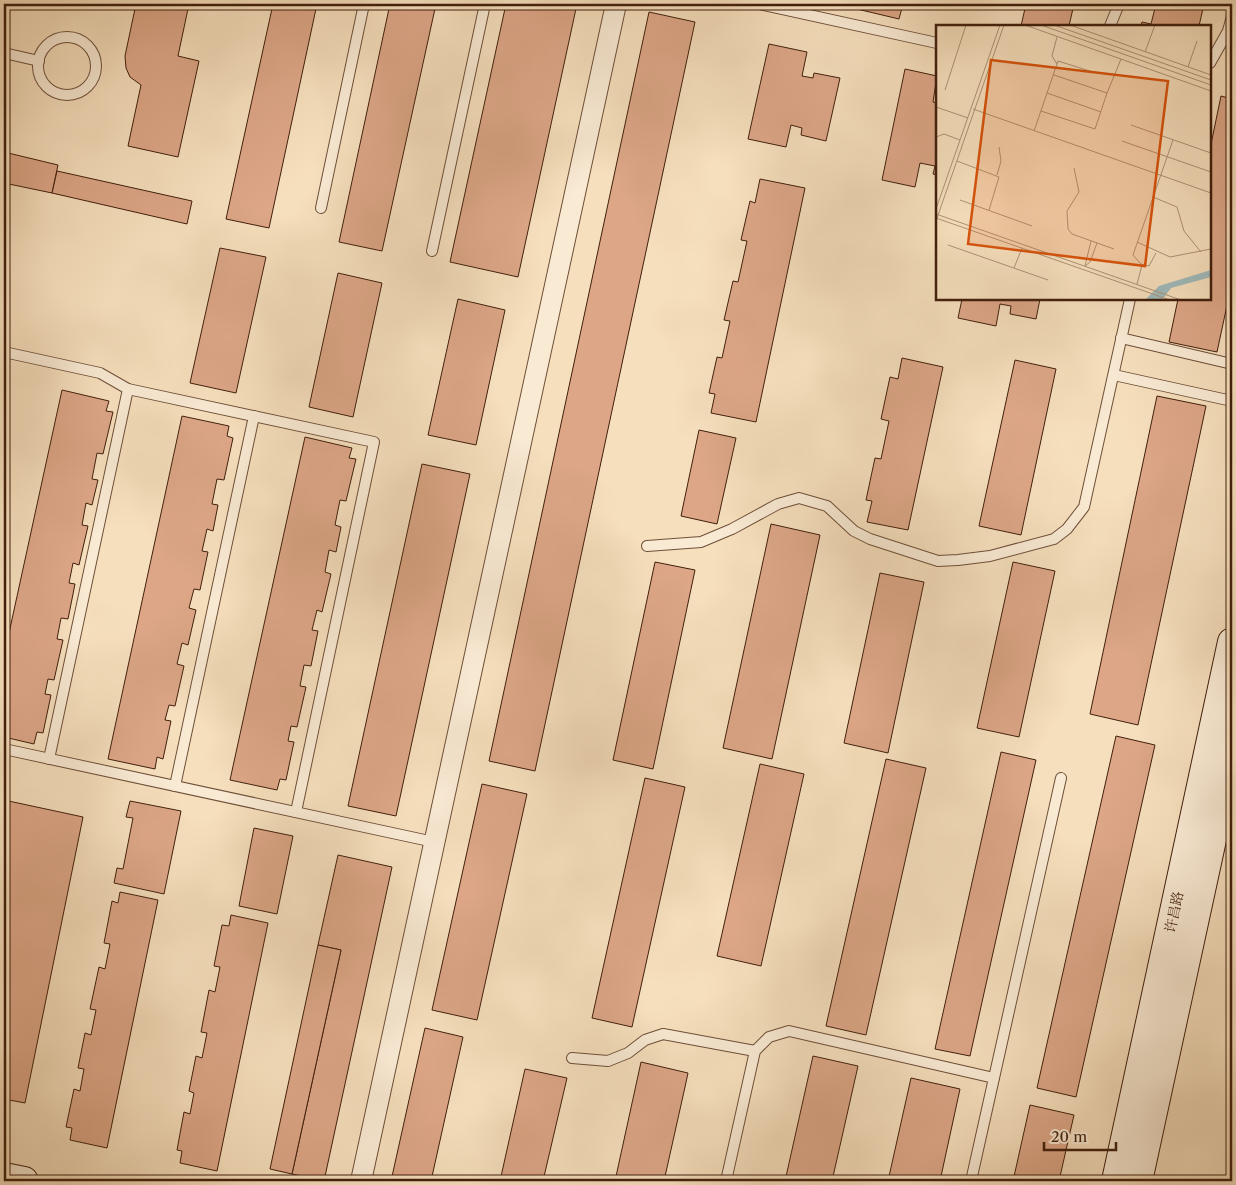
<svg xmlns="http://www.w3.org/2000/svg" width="1236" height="1185" viewBox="0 0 1236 1185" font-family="'Libre Caslon Text','Noto Serif SC',serif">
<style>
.building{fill:#dca687;stroke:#411f0c}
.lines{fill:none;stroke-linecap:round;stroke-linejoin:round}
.lane-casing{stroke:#6e4f38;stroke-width:12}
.street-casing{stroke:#6e4f38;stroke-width:22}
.secondary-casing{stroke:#411f0c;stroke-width:30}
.lane{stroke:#f9ead4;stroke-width:10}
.street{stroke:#f9ead4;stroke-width:20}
.secondary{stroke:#f9ead4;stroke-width:28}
.labels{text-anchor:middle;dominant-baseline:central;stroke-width:4;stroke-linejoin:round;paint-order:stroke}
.street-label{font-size:14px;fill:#411f0c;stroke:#f9ead4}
.inset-road{fill:none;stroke:#ae9276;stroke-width:1}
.view{fill:#d7530c;fill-opacity:0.15;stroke:#d7530c;stroke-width:2.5}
.inset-edge{fill:none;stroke:#411f0c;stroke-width:2.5}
</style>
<rect width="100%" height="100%" fill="#f6dfbd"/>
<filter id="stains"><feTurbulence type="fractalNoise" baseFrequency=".004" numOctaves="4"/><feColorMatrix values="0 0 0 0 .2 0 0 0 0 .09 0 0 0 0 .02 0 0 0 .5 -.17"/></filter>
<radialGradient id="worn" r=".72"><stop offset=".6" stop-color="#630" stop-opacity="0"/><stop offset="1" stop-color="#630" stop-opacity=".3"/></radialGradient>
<!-- building -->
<g class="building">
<path d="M136 4H189L178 56 199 61 178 157 128 146 141 85 130 77 126 68 125 56Z"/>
<path d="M273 4H317L269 228 226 219Z"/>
<path d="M390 4H436L382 251 339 242Z"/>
<path d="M506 4H577L518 277 450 262Z"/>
<path d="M858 4H903L899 19 857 9Z"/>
<path d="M1026 4H1074L1069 26H1021Z"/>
<path d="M1148 4H1204L1199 26H1141L1142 22 1151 24 1155 8 1147 6Z"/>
<path d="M649 12 695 22 535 771 489 761Z"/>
<path d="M769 44 807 52 802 76 813 78 814 73 840 78 826 141 801 135 802 128 791 125 786 147 748 139Z"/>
<path d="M905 69 937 76 933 102 937 103V175L933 174 935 166 920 163 915 187 882 180Z"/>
<path d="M1221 96 1232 99V282L1217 352 1169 342 1178 299H1210V149Z"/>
<path d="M4 152 58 165 52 193 4 183Z"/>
<path d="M57 171 192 201 187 224 52 193Z"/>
<path d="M760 179 805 188 756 422 711 413 715 394 709 393 717 357 722 358 730 321 724 320 733 281 738 282 747 241 741 240 750 201 755 203Z"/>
<path d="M220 248 266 257 236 393 190 383Z"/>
<path d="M338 273 382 283 353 417 309 407Z"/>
<path d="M458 299 505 310 476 445 428 435Z"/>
<path d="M962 299H1040L1036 319 1010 314 1011 306 1000 304 996 326 958 318Z"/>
<path d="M902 358 943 367 908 530 867 522 872 501 866 500 875 458 881 459 889 421 881 419 890 377 898 379Z"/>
<path d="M1015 360 1056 369 1021 535 979 526Z"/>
<path d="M62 390 109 401 106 411 113 412 103 454 97 453 92 479 98 480 92 505 86 503 82 525 88 526 79 565 73 563 69 583 75 584 68 619 61 618 57 639 63 640 54 680 48 679 45 694 51 695 43 733 37 732 34 744 4 737V656Z"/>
<path d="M1157 396 1206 406 1138 725 1090 714Z"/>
<path d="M182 416 229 426 227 436 233 438 224 480 217 479 212 504 218 505 213 531 207 529 202 551 208 552 200 590 194 589 189 608 196 610 188 645 182 643 177 664 184 666 175 706 169 705 165 720 171 721 163 759 157 757 155 769 108 759Z"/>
<path d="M699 430 736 438 717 524 681 516Z"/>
<path d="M305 437 352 448 349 458 356 459 346 501 340 500 335 525 341 527 336 552 329 550 325 572 331 574 322 612 317 610 312 630 318 631 311 666 304 665 300 686 306 687 297 727 291 726 288 741 294 742 286 780 280 779 277 790 230 780Z"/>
<path d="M422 464 470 474 396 816 348 806Z"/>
<path d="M771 524 820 535 772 759 723 748Z"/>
<path d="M655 562 695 570 653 769 613 760Z"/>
<path d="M1013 562 1055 571 1019 737 977 728Z"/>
<path d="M880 573 924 582 888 753 844 743Z"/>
<path d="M1116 736 1155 745 1076 1097 1037 1088Z"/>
<path d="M1001 752 1036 760 970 1056 935 1049Z"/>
<path d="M886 759 926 768 866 1035 826 1026Z"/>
<path d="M760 764 804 774 761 966 717 956Z"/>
<path d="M645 778 685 787 632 1027 592 1018Z"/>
<path d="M482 784 527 794 477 1020 432 1010Z"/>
<path d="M4 800 83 817 25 1103 4 1099Z"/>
<path d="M130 801 181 811 164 894 114 883 117 868 123 869 133 818 126 817Z"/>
<path d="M254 828 293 836 277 914 239 906Z"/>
<path d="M338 855 392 867 324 1181 292 1174 341 950 318 945Z"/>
<path d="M120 892 158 900 107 1148 70 1140 72 1128 66 1127 74 1089 80 1091 84 1069 78 1068 85 1033 91 1035 96 1010 90 1009 99 967 105 969 110 944 104 943 112 901 118 903Z"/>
<path d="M231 915 268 923 217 1171 180 1163 182 1151 177 1150 184 1112 190 1114 194 1093 189 1091 196 1056 202 1058 207 1033 201 1032 209 990 215 992 220 967 214 966 222 925 229 926Z"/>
<path d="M318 945 341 950 292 1174 270 1169Z"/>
<path d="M425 1028 463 1037 431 1181H391Z"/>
<path d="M813 1056 858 1066 832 1181H785Z"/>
<path d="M641 1062 688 1073 685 1087 664 1181H615Z"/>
<path d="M525 1069 567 1078 543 1181H500Z"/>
<path d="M911 1078 960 1089 940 1181H888Z"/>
<path d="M1030 1105 1074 1115 1059 1181H1013Z"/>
</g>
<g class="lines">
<defs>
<g id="lane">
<path d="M759 4 937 43"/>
<path d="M1110 26 1119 4"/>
<circle cx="67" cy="66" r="29"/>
<path d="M4 53 39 61"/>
<path d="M1210 63 1228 31 1232 16"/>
<path d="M321 208 364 4"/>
<path d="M432 251 485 4"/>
<path d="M1121 338 1232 364"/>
<path d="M4 352 100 373 128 389"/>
<path d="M1114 375 1232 401"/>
<path d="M647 546 701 542 732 529 778 504 799 498 827 506 854 531 870 539 938 561 958 560 990 556 1054 539 1067 529 1084 507 1130 299"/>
<path d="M4 749 434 842"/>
<path d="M49 759 128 389 374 442 296 812"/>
<path d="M175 786 254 416"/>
<path d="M572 1058 608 1061 628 1053 645 1040 663 1034 755 1051"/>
<path d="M726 1181 755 1051 769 1037 789 1031 994 1078"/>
<path d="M971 1181 1061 778"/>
</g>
<path id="street" d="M361 1181 616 4"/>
<g id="secondary">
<path d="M4 1177 24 1181"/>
<path d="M1116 1181 1232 642"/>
<path d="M1138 1181 1232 747"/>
</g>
</defs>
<!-- lane casing -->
<use href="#lane" class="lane-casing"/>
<!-- street casing -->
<use href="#street" class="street-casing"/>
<!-- secondary casing -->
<use href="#secondary" class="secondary-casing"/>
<!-- lane -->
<use href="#lane" class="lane"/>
<!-- street -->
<use href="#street" class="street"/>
<!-- secondary -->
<use href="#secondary" class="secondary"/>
</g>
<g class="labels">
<!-- street labels -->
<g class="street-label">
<text transform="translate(1174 912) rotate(-78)">许昌路</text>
</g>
</g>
<!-- overview -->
<g transform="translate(936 25)">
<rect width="275" height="275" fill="#f6dfbd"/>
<path d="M275 245V252L235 263 226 275H209L223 261Z" fill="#a0babb"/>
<path class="inset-road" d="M89 0 275 66M105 0 275 60M118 0 275 55M134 0 275 50M121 12 116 31 121 39M209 27 219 0M252 42 261 16M9 65 30 0M111 68 165 87M171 68 185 34M0 82 32 93M37 84 275 168M105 86 159 104 171 68 118 50M195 100 275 128M98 106 122 36 157 47M0 112 8 109 24 115M186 116 275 147M21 136 63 152 53 185M138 143 143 167 131 186 132 204 136 209 178 224M61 150 65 136 63 122M217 172 241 182 248 206 265 227M24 175 96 201M0 184 64 0M0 189 245 275M0 193 234 275M0 196 68 0M201 217 234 232 275 224M12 220 112 255M220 228 213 241 205 239 197 230 237 115M149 241 154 237 161 218M149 241 155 216M78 243 86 223M201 259 206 240"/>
<path class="view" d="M55 35 232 56 209 241 32 219Z"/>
<rect width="275" height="275" class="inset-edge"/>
</g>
<!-- margin -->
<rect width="1236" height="1185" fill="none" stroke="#f6dfbd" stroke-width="20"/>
<rect x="5" y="5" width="1226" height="1175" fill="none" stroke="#411f0c" stroke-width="2.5"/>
<rect x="10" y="10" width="1216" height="1165" fill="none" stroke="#411f0c"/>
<!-- scale -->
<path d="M1044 1142v8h72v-8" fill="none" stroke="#411f0c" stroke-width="2.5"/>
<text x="1051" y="1142" font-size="15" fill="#411f0c" stroke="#f9ead4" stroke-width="4" paint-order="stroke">20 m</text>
<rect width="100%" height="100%" filter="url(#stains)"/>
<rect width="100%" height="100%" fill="url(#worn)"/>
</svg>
